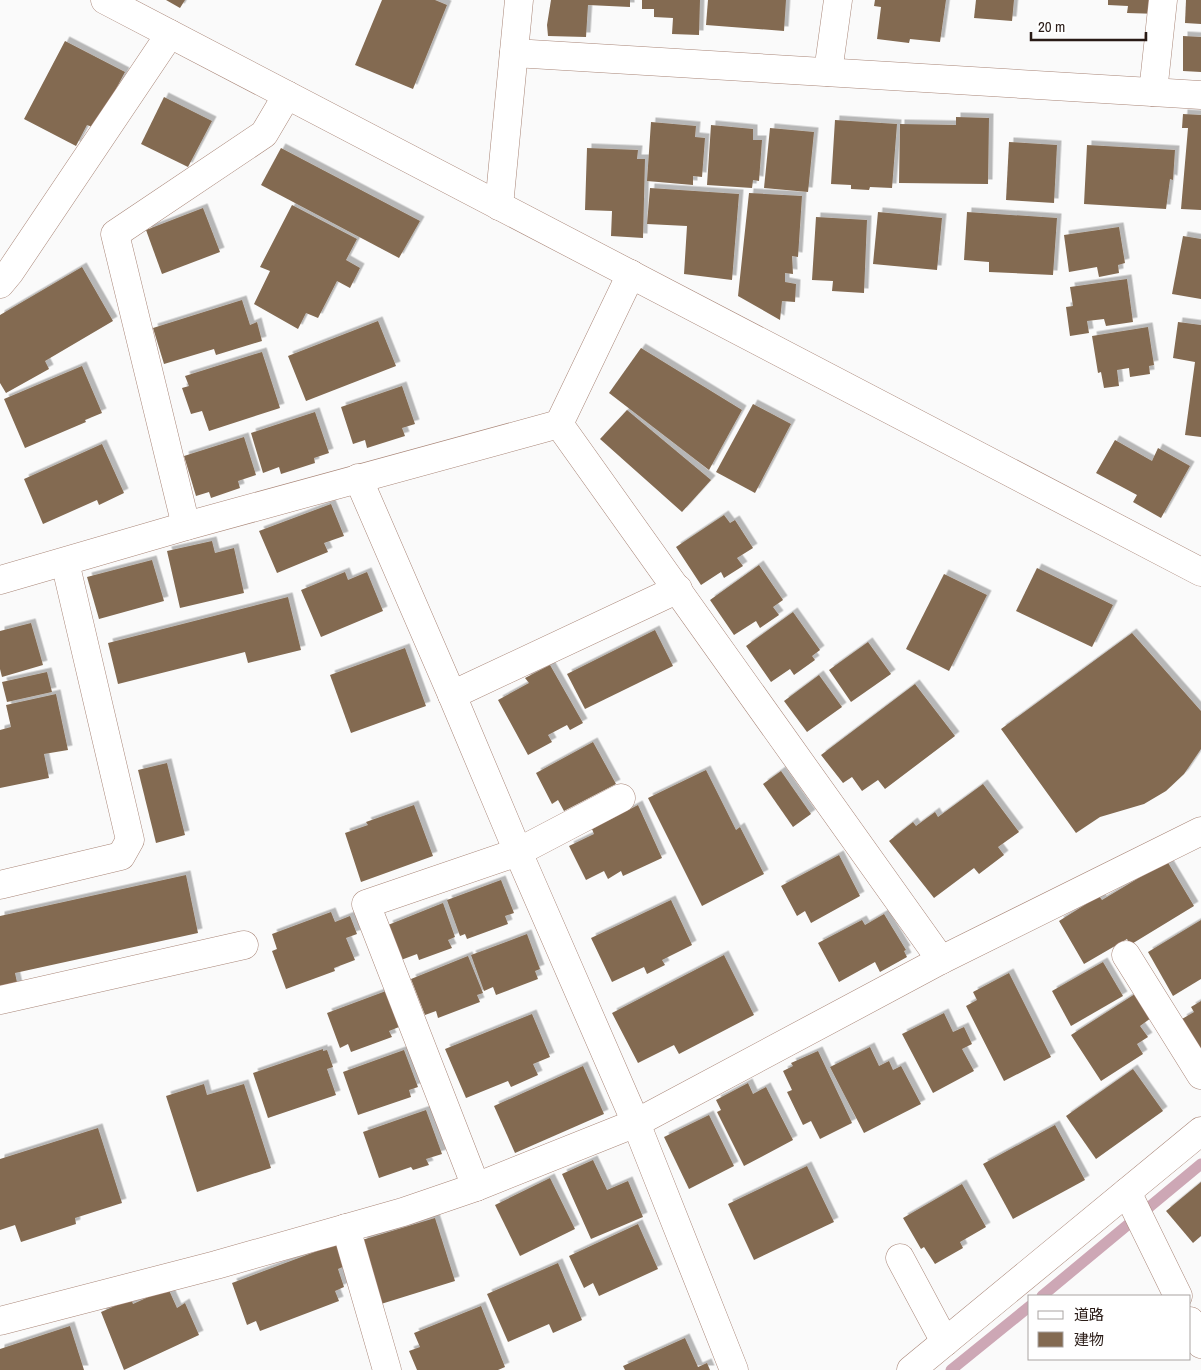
<svg xmlns="http://www.w3.org/2000/svg" width="1201" height="1370" viewBox="0 0 1201 1370" font-family="'Archivo Narrow','Noto Sans JP',sans-serif">
<style>
.lines{fill:none;stroke-linecap:round;stroke-linejoin:round}
.stream{stroke:#cda7b5;stroke-width:11}
.building{fill:#836a51;filter:url(#shadow)}
.street-casing{stroke:#a98678;stroke-width:29}
.secondary-casing{stroke:#a98678;stroke-width:29}
.street{stroke:#fff;stroke-width:28}
.secondary{stroke:#fff;stroke-width:28}
</style>
<defs>
<filter id="shadow"><feDropShadow dx="4.5" dy="-4.5" stdDeviation="0" flood-color="#0004"/></filter>
</defs>
<rect width="100%" height="100%" fill="#fafafa"/>
<g class="lines">
<!-- stream -->
<g class="stream">
<path d="M1042 1296 1201 1164"/>
<path d="M951 1370 1030 1306"/>
</g>
</g>
<!-- building -->
<g class="building">
<path d="M166 0H185L180 8Z"/>
<path d="M382 0H435L447 5 413 89 355 65Z"/>
<path d="M551 0H630V7L588 5 586 37 548 36 547 25Z"/>
<path d="M642 0H700L699 35 672 34 673 18 654 17V9H642Z"/>
<path d="M708 0H786L784 31 706 25Z"/>
<path d="M875 0H946L940 42 910 39 909 43 877 39 881 7 874 6Z"/>
<path d="M976 0H1014L1012 21 974 18Z"/>
<path d="M1108 0H1160V14L1127 13 1128 6 1108 5Z"/>
<path d="M1186 0H1201V24L1185 23Z"/>
<path d="M1183 36 1201 37V72L1183 71Z"/>
<path d="M65 41 125 72 95 128 87 125 76 146 24 119Z"/>
<path d="M164 97 212 121 188 167 141 144Z"/>
<path d="M1183 114 1201 115V210L1181 209 1188 128H1182Z"/>
<path d="M956 117 989 118 988 184 899 183 900 124 956 125Z"/>
<path d="M835 120 897 124 892 188 870 187 869 190 851 189V185L831 184Z"/>
<path d="M651 122 696 126 695 137 705 138 702 177 693 176V185L647 181Z"/>
<path d="M711 125 753 129V140H762L759 181 753 180 752 188 707 185Z"/>
<path d="M770 128 814 132 808 192 764 188Z"/>
<path d="M1009 142 1057 145 1054 203 1006 200Z"/>
<path d="M1087 145 1175 150 1173 180 1170 179 1166 209 1084 204Z"/>
<path d="M281 148 420 221 399 258 261 185Z"/>
<path d="M587 148 638 150 637 159H645L643 238 611 236 612 211 585 210Z"/>
<path d="M650 188 739 194 732 280 684 274 687 226 647 224Z"/>
<path d="M749 193 802 196 798 257 792 256 793 274 785 273V282L796 284 795 302 782 301 780 320 738 296Z"/>
<path d="M292 205 357 239 346 260 360 268 350 288 337 281 318 318 306 313 298 329 254 304 270 271 260 267Z"/>
<path d="M203 208 220 252 162 274 146 230Z"/>
<path d="M878 212 942 218 937 270 873 264Z"/>
<path d="M967 212 1057 218 1053 275 989 272V262L964 260Z"/>
<path d="M816 217 867 220 864 293 832 291 833 281 812 280Z"/>
<path d="M1119 227 1125 263 1118 265 1119 273 1099 277 1097 267 1069 272 1064 235Z"/>
<path d="M1183 236 1201 239V299L1172 294Z"/>
<path d="M82 267 113 321 45 361 49 369 6 393 0 383V315Z"/>
<path d="M1127 279 1133 322 1106 326 1104 319 1087 321 1089 333 1070 336 1066 307 1073 306 1070 287Z"/>
<path d="M242 300 250 325 257 322 262 341 216 355 214 349 164 364 153 328Z"/>
<path d="M378 321 396 366 306 401 288 356Z"/>
<path d="M1178 322 1201 325V437L1185 435 1195 362 1173 358Z"/>
<path d="M1148 327 1154 365 1149 366 1150 374 1130 377 1129 368 1117 370 1119 386 1104 388 1101 372 1098 373 1092 336Z"/>
<path d="M641 348 742 410 709 470 609 393Z"/>
<path d="M262 352 280 408 209 431 202 411 191 414 182 388 189 386 185 376Z"/>
<path d="M82 366 102 413 85 420 86 422 25 448 4 399Z"/>
<path d="M402 386 415 424 402 428 405 436 367 448 365 440 353 444 341 407Z"/>
<path d="M753 404 791 424 755 493 716 472Z"/>
<path d="M627 410 711 480 682 512 600 439Z"/>
<path d="M315 412 329 453 314 458 315 463 281 474 279 467 263 473 251 433Z"/>
<path d="M244 437 256 475 238 481 240 488 211 498 209 492 196 496 184 456Z"/>
<path d="M1115 440 1152 461 1158 448 1190 466 1161 518 1133 502 1137 495 1096 473Z"/>
<path d="M102 444 124 493 99 505 97 500 43 524 24 479Z"/>
<path d="M331 504 344 536 324 543 328 552 277 573 259 531Z"/>
<path d="M724 515 730 523 735 520 753 548 737 558 743 566 724 578 721 572 701 585 676 547Z"/>
<path d="M212 541 215 553 234 548 244 593 180 608 167 551Z"/>
<path d="M152 560 164 601 99 619 87 577Z"/>
<path d="M759 565 783 600 773 607 779 615 760 628 756 621 734 635 710 600Z"/>
<path d="M1037 568 1113 605 1092 647 1016 611Z"/>
<path d="M345 572 348 580 367 572 383 611 321 637 301 590Z"/>
<path d="M944 574 987 595 949 671 906 649Z"/>
<path d="M288 597 301 650 248 663 245 652 118 684 108 643Z"/>
<path d="M793 612 820 650 812 656 815 660 794 675 790 669 771 682 746 646Z"/>
<path d="M31 623 43 665 2 677 0 669V631Z"/>
<path d="M655 630 673 666 585 709 567 674Z"/>
<path d="M1132 633 1201 711V749L1184 774 1166 791 1144 804 1100 817 1076 833 1001 729Z"/>
<path d="M868 642 891 674 851 702 829 670Z"/>
<path d="M405 648 426 706 351 733 330 675Z"/>
<path d="M550 665 583 723 570 730 567 725 548 735 552 742 528 755 498 700 529 683 525 678Z"/>
<path d="M47 672 52 692 7 702 2 682Z"/>
<path d="M819 675 842 707 807 732 784 701Z"/>
<path d="M915 684 955 736 885 789 878 780 862 791 852 777 843 783 821 755Z"/>
<path d="M56 694 68 750 44 754 49 778 0 788V730L11 727 6 705Z"/>
<path d="M593 742 616 784 564 811 558 800 552 804 536 773Z"/>
<path d="M167 763 185 835 156 843 138 770Z"/>
<path d="M706 770 736 830 740 827 764 874 702 906 648 798Z"/>
<path d="M781 771 811 814 793 827 763 784Z"/>
<path d="M983 784 1019 832 998 847 1004 855 979 874 974 868 934 898 889 841 913 822 916 826 935 812 938 817Z"/>
<path d="M414 805 433 856 361 882 345 833 368 825 366 822Z"/>
<path d="M638 805 662 858 623 876 621 871 608 879 604 871 586 880 569 846 594 834 592 829Z"/>
<path d="M839 855 860 896 811 923 805 911 797 916 781 886Z"/>
<path d="M1167 861 1194 906 1130 945 1127 939 1084 964 1059 921 1099 896 1102 900Z"/>
<path d="M186 875 198 933 15 973 18 987 0 991V916Z"/>
<path d="M501 880 514 913 505 916 508 924 467 939 465 934 460 936 447 900Z"/>
<path d="M671 900 692 945 662 960 665 965 647 974 644 967 612 982 591 938Z"/>
<path d="M443 903 455 937 448 940 452 948 419 960 417 954 401 960 388 925Z"/>
<path d="M331 912 335 922 350 916 357 934 346 938 355 960 334 968 335 971 286 989 272 951 277 949 272 934Z"/>
<path d="M884 914 906 950 904 951 907 957 880 972 875 962 839 982 818 943 862 920 865 925Z"/>
<path d="M1201 920V979L1173 996 1148 952Z"/>
<path d="M527 934 540 969 535 971 538 979 496 995 493 987 484 991 471 955Z"/>
<path d="M724 955 754 1015 679 1054 674 1045 638 1063 612 1013Z"/>
<path d="M468 956 483 993 477 995 480 1002 438 1018 436 1011 425 1015 411 979Z"/>
<path d="M1103 962 1123 996 1071 1026 1052 991Z"/>
<path d="M1009 973 1051 1057 1004 1081 966 1006 977 1000 973 992Z"/>
<path d="M386 991 399 1027 389 1031 392 1037 351 1052 348 1044 340 1048 327 1013Z"/>
<path d="M1135 994 1151 1018 1140 1026 1148 1037 1137 1044 1143 1054 1101 1081 1071 1035Z"/>
<path d="M1201 1001V1051L1182 1019 1194 1012 1191 1007Z"/>
<path d="M944 1013 953 1032 964 1027 972 1044 962 1049 974 1071 933 1093 902 1034Z"/>
<path d="M532 1014 550 1057 533 1064 538 1075 511 1087 508 1081 466 1098 445 1049Z"/>
<path d="M870 1047 879 1066 889 1061 893 1070 901 1066 921 1104 864 1133 830 1067Z"/>
<path d="M323 1049V1051L327 1050 333 1067 327 1069 336 1095 268 1118 253 1073Z"/>
<path d="M404 1050 418 1087 409 1090 411 1097 358 1115 343 1072Z"/>
<path d="M818 1051 852 1123 820 1139 811 1121 803 1125 787 1092 792 1090 783 1071 793 1066 791 1063Z"/>
<path d="M583 1066 604 1114 515 1153 494 1106Z"/>
<path d="M1133 1069 1163 1111 1096 1159 1066 1116Z"/>
<path d="M748 1083 753 1094 766 1087 793 1140 744 1166 717 1112 721 1110 716 1100Z"/>
<path d="M204 1084 207 1095 244 1084 271 1168 197 1192 166 1096Z"/>
<path d="M426 1110 442 1154 426 1159 429 1165 413 1170 411 1167 379 1178 363 1132Z"/>
<path d="M709 1115 734 1166 689 1189 664 1137Z"/>
<path d="M1055 1125 1085 1180 1013 1219 983 1164Z"/>
<path d="M98 1128 122 1203 75 1218 76 1224 21 1242 15 1225 0 1230V1159Z"/>
<path d="M593 1160 607 1190 628 1181 643 1217 591 1239 562 1174Z"/>
<path d="M807 1166 834 1222 754 1260 728 1204Z"/>
<path d="M550 1178 575 1229 520 1256 495 1205Z"/>
<path d="M1201 1182V1236L1193 1243 1166 1211Z"/>
<path d="M962 1184 986 1227 960 1242 963 1248 935 1264 924 1247 921 1249 903 1218Z"/>
<path d="M435 1218 455 1281 381 1304 362 1240Z"/>
<path d="M638 1224 658 1269 599 1296 593 1283 584 1288 569 1256Z"/>
<path d="M336 1244 345 1266 338 1269 344 1287 335 1291 339 1301 260 1331 256 1321 247 1325 232 1283Z"/>
<path d="M558 1263 582 1320 553 1333 549 1324 508 1342 487 1294Z"/>
<path d="M168 1288 177 1308 185 1303 199 1335 124 1370 101 1312 131 1299 133 1304Z"/>
<path d="M481 1306 505 1367 498 1370H417L409 1351 420 1347 414 1333Z"/>
<path d="M70 1326 84 1370H0V1349Z"/>
<path d="M685 1338 698 1367 707 1363 710 1370H625L623 1366Z"/>
</g>
<g class="lines">
<defs>
<g id="street">
<path d="M514 53 1201 95"/>
<path d="M828 72 838 0"/>
<path d="M1153 92 1163 0"/>
<path d="M499 206 519 0"/>
<path d="M631 274 559 424 941 960"/>
<path d="M0 284 10 272 170 34"/>
<path d="M358 478 452 695 518 852 636 1123 734 1370"/>
<path d="M186 526 115 234 264 134 287 95"/>
<path d="M0 580 186 526 559 424"/>
<path d="M452 695 678 589"/>
<path d="M0 885 121 856 130 840 65 562"/>
<path d="M1126 955 1201 1075"/>
<path d="M0 1000 244 945"/>
<path d="M476 1187 366 904 518 852 621 798"/>
<path d="M1127 1192 1178 1296"/>
<path d="M346 1228 387 1370"/>
<path d="M900 1258 945 1342"/>
<path d="M0 1321 216 1265 403 1212 476 1187 636 1123 941 960 1201 831"/>
<path d="M1190 1321 1201 1344"/>
<path d="M911 1370 1201 1131"/>
</g>
<path id="secondary" d="M105 0 1201 572"/>
</defs>
<!-- street casing -->
<use href="#street" class="street-casing"/>
<!-- secondary casing -->
<use href="#secondary" class="secondary-casing"/>
<!-- street -->
<use href="#street" class="street"/>
<!-- secondary -->
<use href="#secondary" class="secondary"/>
</g>
<!-- legend -->
<rect x="1028" y="1295" width="162" height="65" fill="#ffffff" stroke="#a9a4a2"/>
<rect x="1038" y="1311" width="25" height="8" fill="#ffffff" stroke="#a9a4a2"/>
<text x="1074" y="1320" font-size="15" fill="#291b16">道路</text>
<rect x="1038" y="1332" width="25" height="15" fill="#836a51" stroke="#a9a4a2"/>
<text x="1074" y="1345" font-size="15" fill="#291b16">建物</text>
<!-- scale -->
<path d="M1031 32v8h115v-8" fill="none" stroke="#291b16" stroke-width="2.5"/>
<text x="1038" y="32" font-size="15" fill="#291b16" stroke="#ffffff" stroke-width="4" paint-order="stroke">20 m</text>
</svg>
